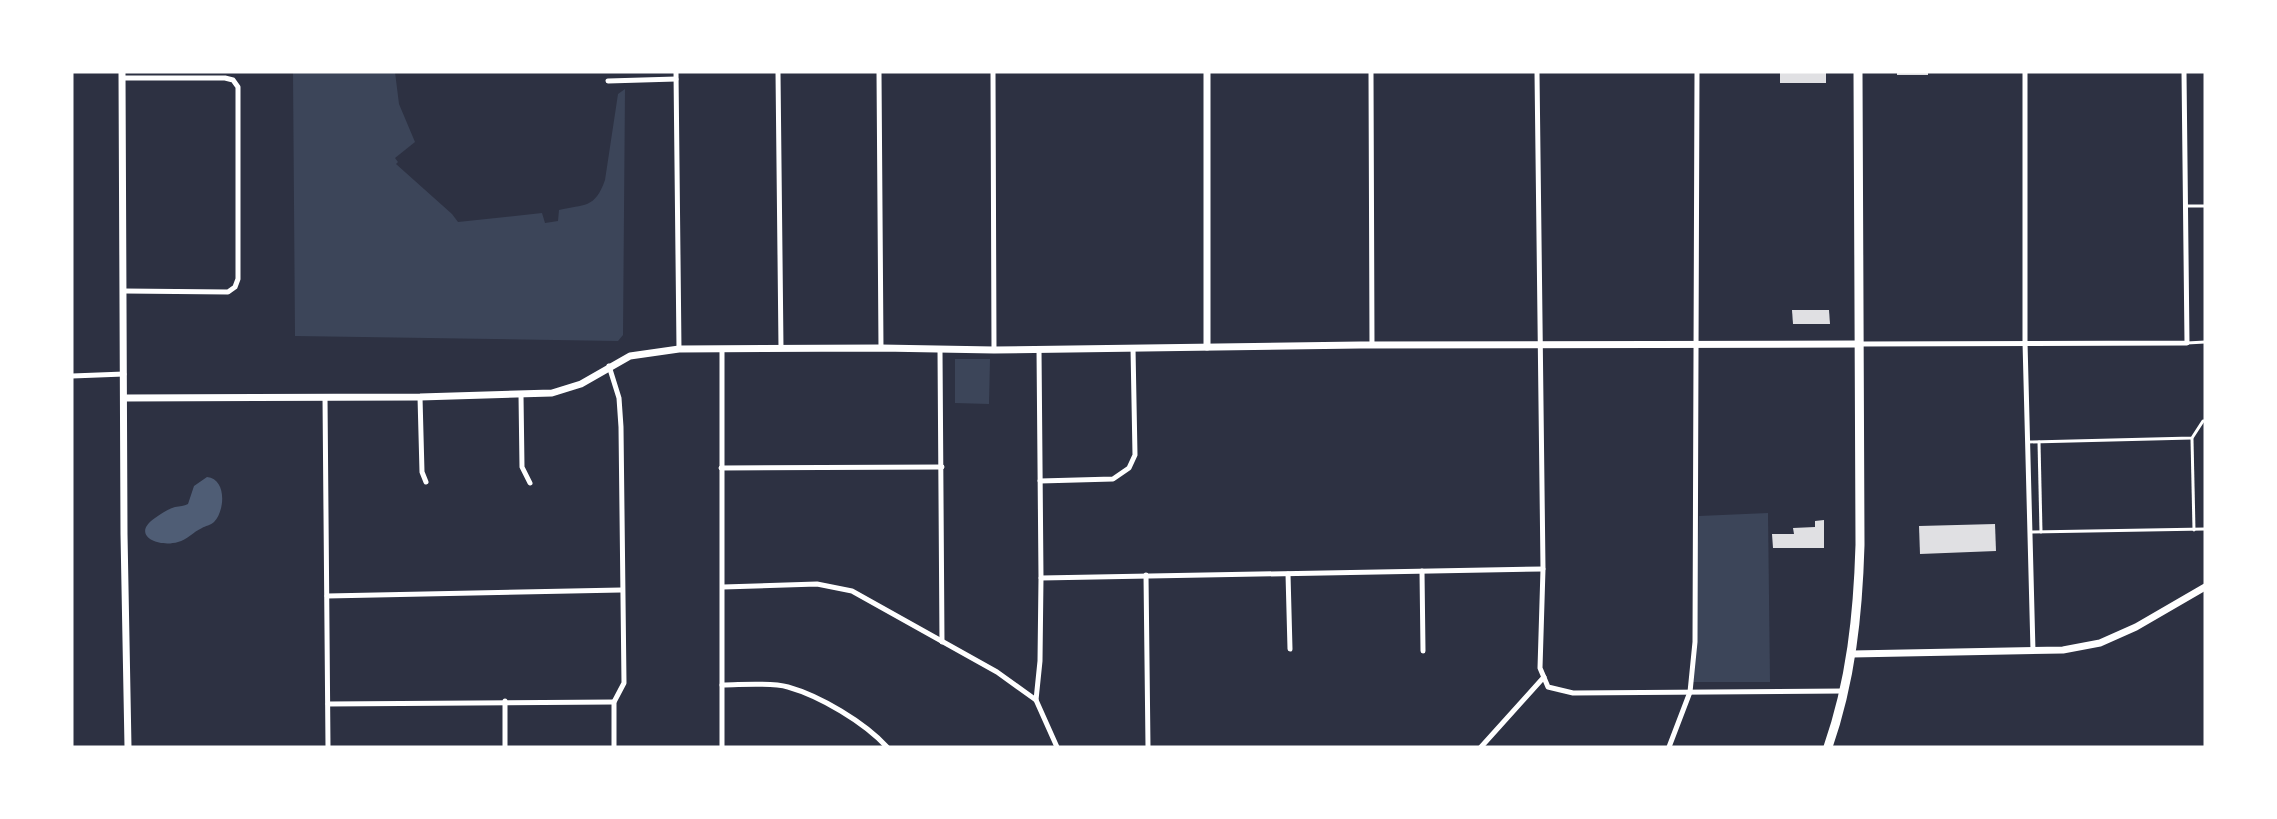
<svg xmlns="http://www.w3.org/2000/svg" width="2277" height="819" viewBox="0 0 2277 819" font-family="Poppins,sans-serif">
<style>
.green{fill:#3c4559}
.water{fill:#4f5d75}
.building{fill:#e0e0e3}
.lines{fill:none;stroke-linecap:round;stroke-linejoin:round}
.service{stroke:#fff;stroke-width:3}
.minor{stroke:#fff;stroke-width:5}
.tertiary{stroke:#fff;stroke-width:7}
.trunk{stroke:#fff;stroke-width:9}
</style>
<rect width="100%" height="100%" fill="#2d3142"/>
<!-- green -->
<g class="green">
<path d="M293 72H395L399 104 415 142 395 158 398 162 396 164 452 214 458 222 542 213 545 223 558 221 559 210C584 204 595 209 605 180L618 94 625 89 623 335 618 341 295 336Z"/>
<path d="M955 359H990L989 404 955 403Z"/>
<path d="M1768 513 1770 682H1693L1699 516Z"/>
</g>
<!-- water -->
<path class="water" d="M207 477C227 479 225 511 214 522 211 525 205 526 202 528 193 532 187 540 178 542 158 548 130 535 155 518 161 514 168 509 175 507 180 506 184 506 188 504L194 486Z"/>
<!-- building -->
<g class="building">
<rect x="1780" y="72" width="46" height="11"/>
<rect x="1897" y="72" width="31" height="3"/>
<path d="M1792 310H1829L1830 324H1793Z"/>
<path d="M1824 520V548H1773L1772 534H1794L1793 528 1815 527V521Z"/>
<path d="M1995 524 1996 551 1920 554 1919 526Z"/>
</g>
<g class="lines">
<!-- service -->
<g class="service">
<path d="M2186 206H2205"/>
<path d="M2187 343 2205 342"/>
<path d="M2192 439 2194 530"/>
<path d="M2028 442 2192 438 2203 421H2205"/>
<path d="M2039 442 2041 532"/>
<path d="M2030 532 2205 529"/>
</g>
<!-- minor -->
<g class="minor">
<path d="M676 72 679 349"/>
<path d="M778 72 781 348"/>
<path d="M879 72 881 348"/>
<path d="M993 72 994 350"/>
<path d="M1371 72 1372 345"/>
<path d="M1537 72 1543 569 1540 668 1548 687 1573 693 1844 691"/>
<path d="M2025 72V342L2033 651"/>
<path d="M122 78H225L233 80 238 87V279L235 287 228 292 124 291"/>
<path d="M608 81 676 79"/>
<path d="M1859 344 2187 343 2184 72"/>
<path d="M722 349V747"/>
<path d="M1039 349 1041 578 1040 661 1036 700 1057 747"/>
<path d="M940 350 942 642"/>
<path d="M609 366 619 398 621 427 624 683 614 702V747"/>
<path d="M72 376 124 374"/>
<path d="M521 395 522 467 530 483"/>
<path d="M325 397 328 747"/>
<path d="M420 397 422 472 426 482"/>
<path d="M721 468 942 467"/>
<path d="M1040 481 1113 479 1129 468 1135 455 1133 348"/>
<path d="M1422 571 1423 651"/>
<path d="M1288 574 1290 649"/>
<path d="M1146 575 1148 747"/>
<path d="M1041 578 1543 569"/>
<path d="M723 587 817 584 852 591 997 672 1036 700"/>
<path d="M327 596 621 590"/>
<path d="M722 685C741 685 770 682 788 687 820 696 864 722 887 747"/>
<path d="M328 704 614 702"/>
<path d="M505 747V701"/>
<path d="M1481 747 1544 677"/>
<path d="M1669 747 1690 692 1695 642 1697 72"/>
</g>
<!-- tertiary -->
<g class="tertiary">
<path d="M122 72 124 534 128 747"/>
<path d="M1207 72V347"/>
<path d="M125 398 420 397 552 393 581 384 630 356 679 349 881 348 994 350 1360 345 1858 344"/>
<path d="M1852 654 2063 650 2100 643 2136 627 2205 587"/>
</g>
<!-- trunk -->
<path class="trunk" d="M1828 747C1851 681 1858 614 1860 545L1858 72"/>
</g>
<!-- border -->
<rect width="2277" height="819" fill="none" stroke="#ffffff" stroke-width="147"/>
</svg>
